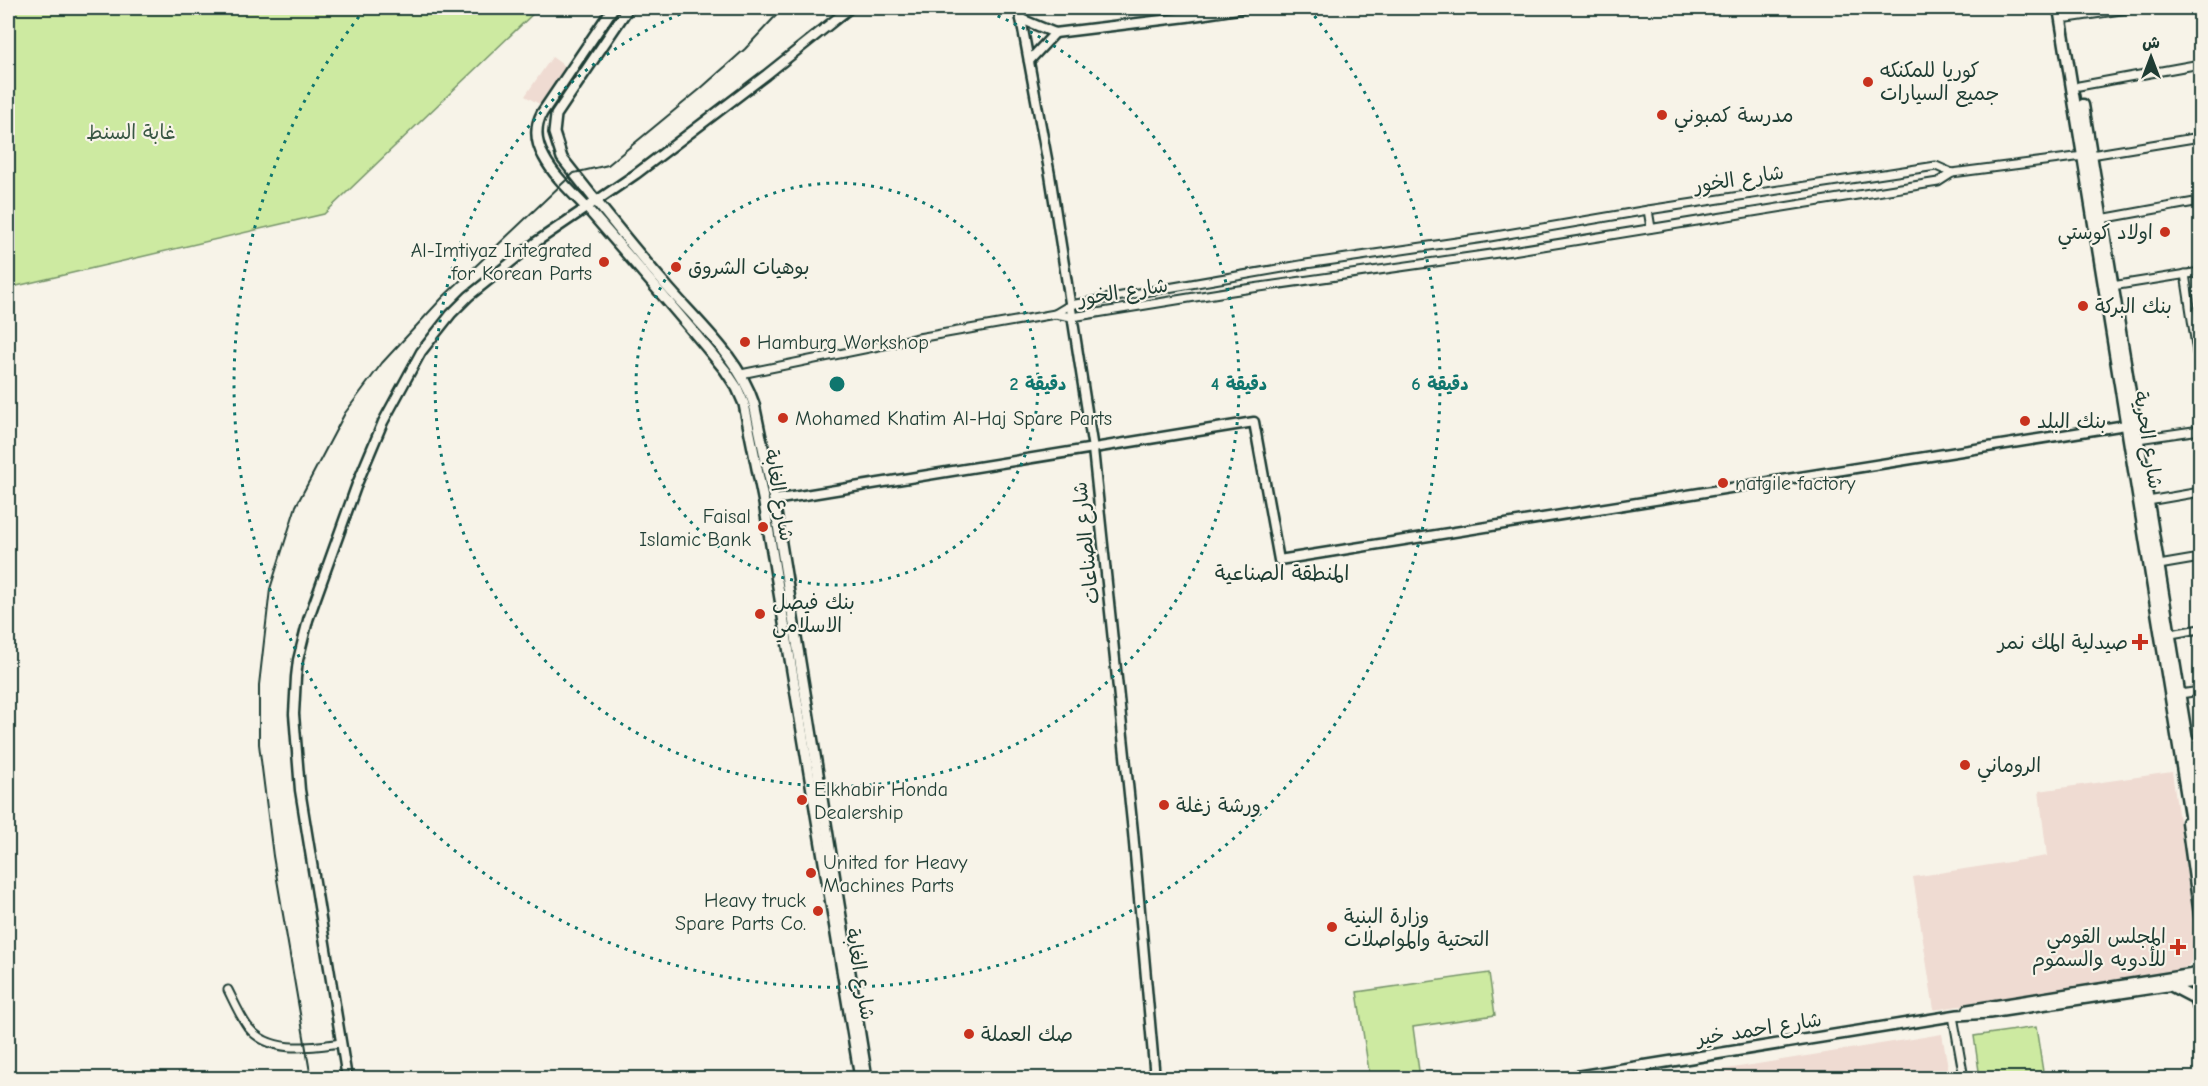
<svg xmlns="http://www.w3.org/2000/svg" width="2208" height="1086" viewBox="0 0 2208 1086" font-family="'Comic Neue','Playpen Sans Arabic',sans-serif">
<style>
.built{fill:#efdbd2}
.green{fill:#cdeaa1;stroke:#76946a;stroke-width:1.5}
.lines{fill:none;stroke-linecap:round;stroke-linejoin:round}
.minor-casing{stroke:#1f3d34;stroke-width:11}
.tertiary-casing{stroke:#1f3d34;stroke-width:13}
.secondary-casing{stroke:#1f3d34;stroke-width:14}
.primary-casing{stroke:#1f3d34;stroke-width:15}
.minor{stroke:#f7f3e8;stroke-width:7}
.tertiary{stroke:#f7f3e8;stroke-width:8}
.secondary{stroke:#f7f3e8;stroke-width:9}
.primary{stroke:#f7f3e8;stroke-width:10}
.rail{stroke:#1f3d34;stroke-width:2}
.ring{fill:none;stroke:#0f766e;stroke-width:3;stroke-dasharray:3 6}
.poi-dot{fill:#c8321e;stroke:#f7f3e8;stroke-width:2}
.labels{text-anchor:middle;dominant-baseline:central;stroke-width:4.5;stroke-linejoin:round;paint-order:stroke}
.poi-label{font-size:20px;fill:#1f3d34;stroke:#f7f3e8;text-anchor:start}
.park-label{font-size:20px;fill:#395744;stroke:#f7f3e8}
.street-label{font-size:20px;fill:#1f3d34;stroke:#f7f3e8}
.neighbourhood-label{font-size:21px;fill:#1f3d34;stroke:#f7f3e8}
.centre{fill:#0f766e;stroke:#f7f3e8;stroke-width:3}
.ring-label{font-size:18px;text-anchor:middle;font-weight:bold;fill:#0f766e;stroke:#f7f3e8;stroke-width:4.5;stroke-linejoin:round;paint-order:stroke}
</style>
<rect width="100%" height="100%" fill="#f7f3e8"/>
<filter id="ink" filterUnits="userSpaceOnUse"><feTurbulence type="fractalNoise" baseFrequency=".0167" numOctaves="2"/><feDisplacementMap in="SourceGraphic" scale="12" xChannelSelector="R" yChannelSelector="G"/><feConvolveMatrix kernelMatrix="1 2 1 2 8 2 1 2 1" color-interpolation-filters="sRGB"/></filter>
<g filter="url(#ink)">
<!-- built -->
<g class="built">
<path d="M552 57 569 69 543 106 525 96Z"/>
<path d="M2172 772 2198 952 2188 966 2178 971 1934 1010 1913 877 2047 856 2039 791Z"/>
<path d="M1942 1034 1950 1078H1671Z"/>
</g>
<!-- green -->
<g class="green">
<path d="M8 8H539L324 214 8 288Z"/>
<path d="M1489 973 1495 1015 1413 1027 1420 1078H1370L1357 992Z"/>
<path d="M2036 1027 2044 1078H1980L1974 1036Z"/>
</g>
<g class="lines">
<defs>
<g id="minor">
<path d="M2068 18 2134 8"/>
<path d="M2079 86 2200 64"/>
<path d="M1648 210 1651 228"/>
<path d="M2101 219 2200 201"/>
<path d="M2185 274 2200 372"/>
<path d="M2112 286 2200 272"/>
<path d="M1055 314 1070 305 1306 264 1484 238 1648 210 1936 166 1952 173"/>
<path d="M741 374 918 338 1055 314 1072 317 1232 291 1512 251 1938 182 1952 173 2091 155 2200 137"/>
<path d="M2138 439 2200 430"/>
<path d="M2148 501 2200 492"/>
<path d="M2159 565 2200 558"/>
<path d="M2171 634 2200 629"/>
<path d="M2180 694 2200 691"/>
<path d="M228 990C234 1002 240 1016 248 1027 270 1055 311 1047 341 1043"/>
<path d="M1953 1016 1964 1078"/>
</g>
<g id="tertiary">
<path d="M1019 8 1050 175 1093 449 1133 832 1155 1078"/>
<path d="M1021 19 1055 33 1187 17 1244 8"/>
<path d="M1029 61 1055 33"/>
<path d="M774 500 1254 422 1279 560 2132 424"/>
<path d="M2187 738 2197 751 2200 771"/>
<path d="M2186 822 2200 922"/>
<path d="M1643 1065 1644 1078"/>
<path d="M347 1078 300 790 294 714 296 677 298 660 308 620 357 484 383 422 421 352 451 314 469 296 536 242 636 174 766 75 850 8"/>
</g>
<g id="secondary">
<path d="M613 8 542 113C534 128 536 143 544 157 556 180 578 197 594 216 638 267 683 318 725 370L737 388 744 404 764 503 860 1078"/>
<path d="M628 8 556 115 554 133 562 158C595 200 629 243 664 283 696 321 739 357 754 404L774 500 867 1078"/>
<path d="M2171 986 2194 998 2200 1011"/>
<path d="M1968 1010 2200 973"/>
<path d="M1567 1078 1958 1015 1989 1013 2200 981"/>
</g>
<g id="primary">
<path d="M2059 8 2200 877"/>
<path d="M2083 105 2200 820"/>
</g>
</defs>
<!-- minor casing -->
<use href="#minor" class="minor-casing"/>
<!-- tertiary casing -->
<use href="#tertiary" class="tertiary-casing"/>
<!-- secondary casing -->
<use href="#secondary" class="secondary-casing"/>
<!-- primary casing -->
<use href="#primary" class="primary-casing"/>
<!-- minor -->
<use href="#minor" class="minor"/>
<!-- tertiary -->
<use href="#tertiary" class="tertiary"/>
<!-- secondary -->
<use href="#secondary" class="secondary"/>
<!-- primary -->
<use href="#primary" class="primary"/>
<!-- rail -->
<path class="rail" d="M311 1078 273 856 259 744V685L270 589 296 506 345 413 382 363 443 297 563 183 574 173 608 165 699 90 745 49 783 8"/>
</g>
</g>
<!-- distance rings -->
<g class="ring">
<circle cx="837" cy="384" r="201"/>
<path d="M981 9A402 402 0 1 1 693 9"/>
<path d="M1309 9A603 603 0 1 1 365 9"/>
</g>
<!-- markers -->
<g class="poi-dot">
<circle cx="1868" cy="82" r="6"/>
<circle cx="1662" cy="115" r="6"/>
<circle cx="2165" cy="232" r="6"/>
<circle cx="604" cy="262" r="6"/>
<circle cx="676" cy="267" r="6"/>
<circle cx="2083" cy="306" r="6"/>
<circle cx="745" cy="342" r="6"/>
<circle cx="783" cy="418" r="6"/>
<circle cx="2025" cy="421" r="6"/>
<circle cx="1723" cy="483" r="6"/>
<circle cx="763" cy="527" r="6"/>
<circle cx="760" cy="614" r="6"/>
<path d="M2137 633h6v6h6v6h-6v6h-6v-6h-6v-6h6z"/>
<circle cx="1965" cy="765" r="6"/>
<circle cx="802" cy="800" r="6"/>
<circle cx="1164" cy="805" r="6"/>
<circle cx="811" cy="873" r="6"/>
<circle cx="818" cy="911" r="6"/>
<circle cx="1332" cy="927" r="6"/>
<path d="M2175 938h6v6h6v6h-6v6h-6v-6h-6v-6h6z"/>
<circle cx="969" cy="1034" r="6"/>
</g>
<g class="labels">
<!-- poi labels -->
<g class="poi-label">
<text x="1880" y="70">كوريا للمكنكه<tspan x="1880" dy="23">جميع السيارات</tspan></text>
<text x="1674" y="115">مدرسة كمبوني</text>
<text x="2153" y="232" text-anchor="end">اولاد كوستي</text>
<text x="592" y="250" text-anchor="end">Al-Imtiyaz Integrated<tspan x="592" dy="23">for Korean Parts</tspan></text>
<text x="688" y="267">بوهيات الشروق</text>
<text x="2095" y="306">بنك البركة</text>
<text x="757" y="342">Hamburg Workshop</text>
<text x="795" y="418">Mohamed Khatim Al-Haj Spare Parts</text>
<text x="2037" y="421">بنك البلد</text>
<text x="1735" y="483">natgile factory</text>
<text x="751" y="516" text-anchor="end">Faisal<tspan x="751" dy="23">Islamic Bank</tspan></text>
<text x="772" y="602">بنك فيصل<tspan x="772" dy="23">الاسلامي</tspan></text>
<text x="2128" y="642" text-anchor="end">صيدلية المك نمر</text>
<text x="1977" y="765">الروماني</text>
<text x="814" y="789">Elkhabir Honda<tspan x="814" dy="23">Dealership</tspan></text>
<text x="1176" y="805">ورشة زغلة</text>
<text x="823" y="862">United for Heavy<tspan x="823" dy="23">Machines Parts</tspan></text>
<text x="806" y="900" text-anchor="end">Heavy truck<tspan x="806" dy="23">Spare Parts Co.</tspan></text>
<text x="1344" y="916">وزارة البنية<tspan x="1344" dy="23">التحتية والمواصلات</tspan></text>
<text x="2166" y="936" text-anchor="end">المجلس القومي<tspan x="2166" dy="23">للأدويه والسموم</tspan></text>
<text x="981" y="1034">صك العملة</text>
</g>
<!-- park labels -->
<g class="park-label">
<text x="131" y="132">غابة السنط</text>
</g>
<!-- street labels -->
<g class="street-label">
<text transform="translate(1739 179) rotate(-9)">شارع الخور</text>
<text transform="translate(1123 292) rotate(-9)">شارع الخور</text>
<text transform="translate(2148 440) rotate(81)">شارع الحرية</text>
<text transform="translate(779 495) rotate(80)">شارع الغابة</text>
<text transform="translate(1086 543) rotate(-96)">شارع الصناعات</text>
<text transform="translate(860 974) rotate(80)">شارع الغابة</text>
<text transform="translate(1759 1029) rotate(-9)">شارع احمد خير</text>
</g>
<!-- neighbourhood labels -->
<g class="neighbourhood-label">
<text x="1282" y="573">المنطقة الصناعية</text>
</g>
</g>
<circle cx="837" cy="384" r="9" class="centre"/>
<g class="ring-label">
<text x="1038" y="390">2 دقيقة</text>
<text x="1239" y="390">4 دقيقة</text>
<text x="1440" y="390">6 دقيقة</text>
</g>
<!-- margin -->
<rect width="2208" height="1086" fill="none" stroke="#f7f3e8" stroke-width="30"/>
<rect x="15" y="15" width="2178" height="1056" fill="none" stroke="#1f3d34" stroke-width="2" filter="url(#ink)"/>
<!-- north arrow -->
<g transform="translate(2151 57)" stroke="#f7f3e8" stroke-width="4.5" paint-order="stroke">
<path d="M0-4.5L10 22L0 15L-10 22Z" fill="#1f3d34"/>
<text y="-9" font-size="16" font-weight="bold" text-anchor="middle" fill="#1f3d34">ش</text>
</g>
</svg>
